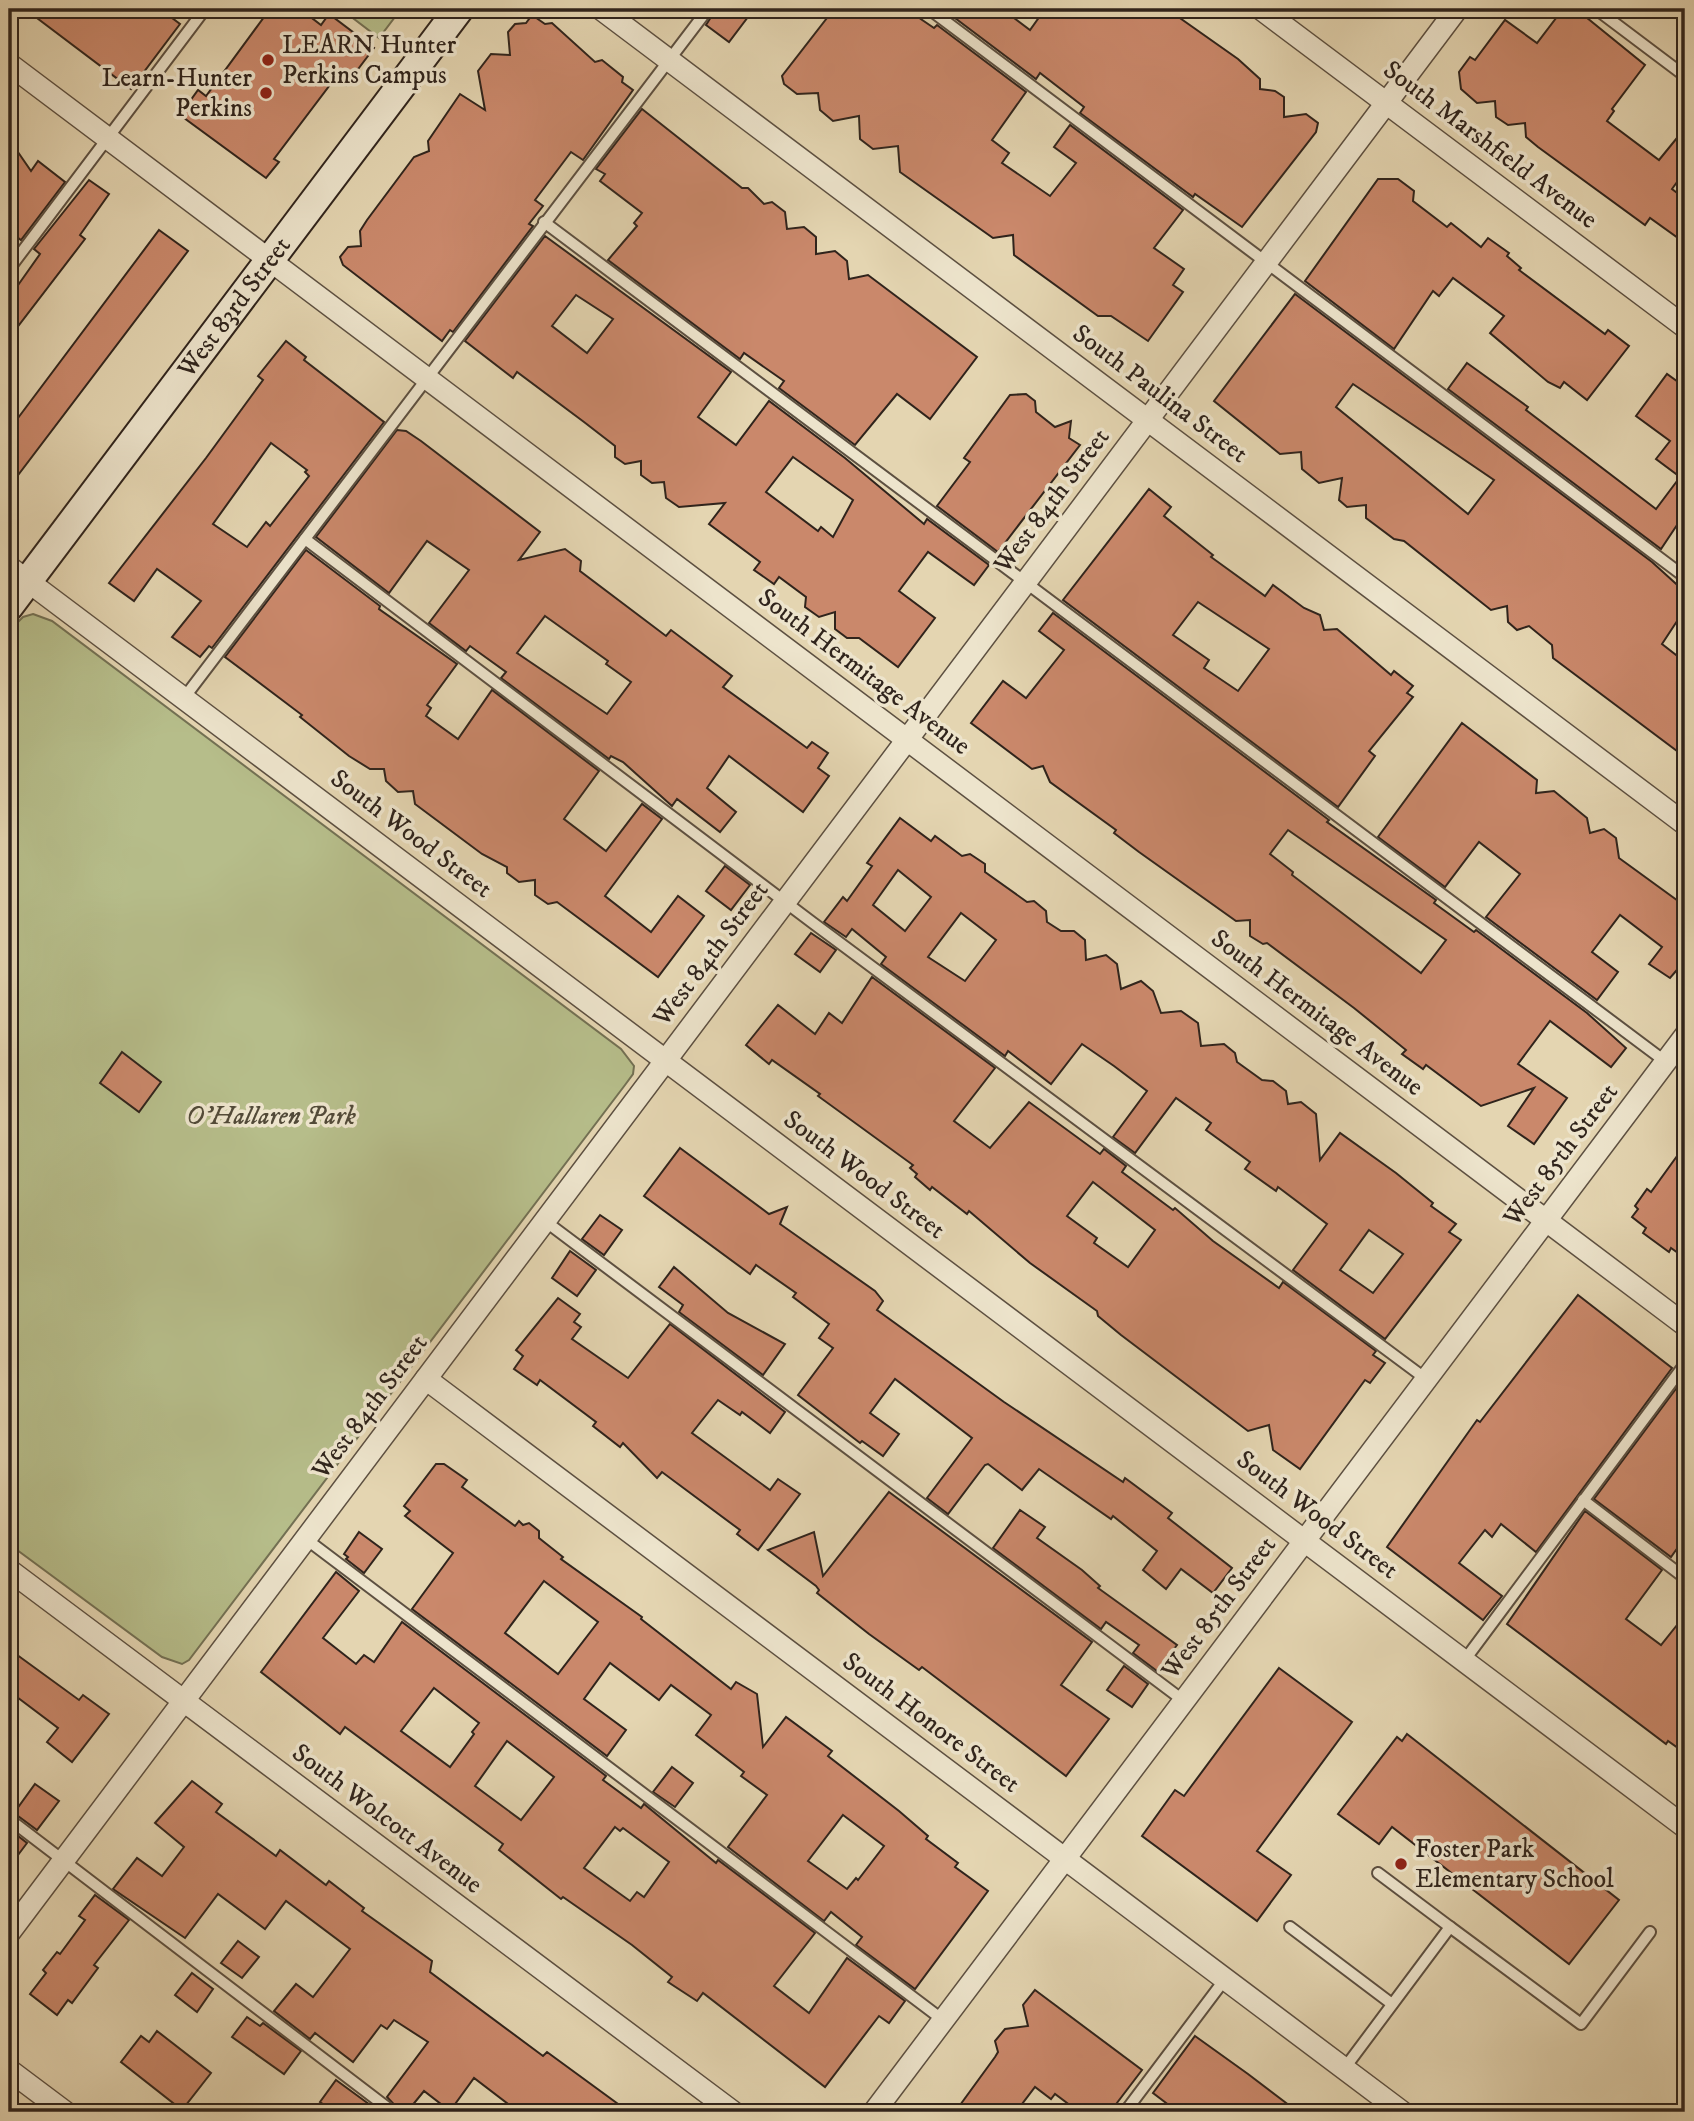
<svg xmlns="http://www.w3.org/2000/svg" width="1694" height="2121" viewBox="0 0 1694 2121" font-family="'IM FELL DW Pica',serif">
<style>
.green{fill:#b6bd8a;stroke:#737053;stroke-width:2}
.building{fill:#ca886b;stroke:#30241c;stroke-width:2;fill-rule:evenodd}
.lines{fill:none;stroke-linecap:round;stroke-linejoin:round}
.lane-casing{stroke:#5d5041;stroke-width:14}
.street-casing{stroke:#5d5041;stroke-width:24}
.secondary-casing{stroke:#30241c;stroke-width:32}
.lane{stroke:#ede4cc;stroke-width:10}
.street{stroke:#ede4cc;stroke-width:21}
.secondary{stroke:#ede4cc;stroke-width:28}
.poi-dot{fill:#8f2418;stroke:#ede4cc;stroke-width:2.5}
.labels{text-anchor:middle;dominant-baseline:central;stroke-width:7;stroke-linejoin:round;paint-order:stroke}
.poi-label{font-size:26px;fill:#30241c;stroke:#ede4cc;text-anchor:start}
.street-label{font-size:26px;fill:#30241c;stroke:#ede4cc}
.park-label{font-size:26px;font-style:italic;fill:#524a38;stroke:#ede4cc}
</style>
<rect width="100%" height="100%" fill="#e4d5b1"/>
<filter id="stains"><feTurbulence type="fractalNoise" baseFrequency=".00286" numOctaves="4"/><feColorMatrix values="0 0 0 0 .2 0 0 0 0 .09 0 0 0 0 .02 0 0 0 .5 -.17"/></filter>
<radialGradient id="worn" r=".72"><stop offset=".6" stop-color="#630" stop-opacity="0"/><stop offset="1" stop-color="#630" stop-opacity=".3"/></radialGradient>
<!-- green -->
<g class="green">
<path d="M341 9H401L379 38Z"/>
<path d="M33 614 52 621 621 1049 634 1066 633 1074 625 1085 189 1660 182 1664 162 1657 9 1544V631L23 617Z"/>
</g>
<!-- building -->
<g class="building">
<path d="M25 9H160L180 24 131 89Z"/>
<path d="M270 9H300L321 25 329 14 374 48 346 85 336 77 274 159 279 162 266 178 180 115 198 90 206 96Z"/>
<path d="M716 9H754L729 42 706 25Z"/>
<path d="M834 9H906L934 28 937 25 1026 92 992 140 1009 153 1002 163 1050 196 1076 163 1054 147 1070 125 1183 210 1154 248 1184 269 1173 285 1183 292 1148 341 1111 316H1098L1014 255 1013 235 993 238 900 172 898 146 873 149 860 139 859 116 833 121 820 110 818 93 797 94 784 84 782 76Z"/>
<path d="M949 9H1002L1030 30 1045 9H1167L1238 59 1260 79V89L1275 91 1284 97V117L1306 114 1318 123 1316 132 1242 227 1195 194 1193 197 1080 113 1084 107 1040 73 1036 79 947 12Z"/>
<path d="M1563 9H1576L1645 65 1612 109 1614 111 1607 121 1659 160 1685 128V171L1672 189 1685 199V243L1650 218 1645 225 1538 147 1526 137 1525 123 1508 125 1496 117 1495 101 1477 103 1461 89 1459 72 1470 57 1475 60 1505 20 1537 43Z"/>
<path d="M532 15 545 24 552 23 595 62 602 60 623 77 622 82 633 90 583 160 571 152 535 200 543 206 529 224 533 226 453 332 450 330 442 341 343 265 340 257 348 247 361 246 360 231 367 220 414 157 429 151 428 141 460 94 485 110 478 71 491 54 510 55 508 32 515 24 526 23Z"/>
<path d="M642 109 742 188H748L764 204 772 202 785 212 787 229 804 227 816 237V254L835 251 847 261 849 279 868 275 977 357 930 419 897 394 855 445 779 388 784 381 744 353 740 359 608 260 637 226 634 223 642 213 600 181 605 174 596 169Z"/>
<path d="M9 139 31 171 38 161 65 182 21 240 9 231Z"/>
<path d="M1378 179H1398L1414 191 1413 201 1447 227 1451 223 1481 247 1488 238 1509 253 1507 256 1521 268 1519 270 1605 334 1608 330 1629 346 1587 400 1564 382 1560 388 1548 382 1490 333 1504 316 1453 278 1439 296 1433 291 1394 349 1305 281Z"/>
<path d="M89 180 109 194 80 235 85 239 9 338V284L16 288 40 254 34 249Z"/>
<path d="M159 230 188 251 9 487V430Z"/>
<path d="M545 236 731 372 698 417 736 445 769 401 845 458 924 524 927 519 989 565 974 585 928 552 899 591 935 618 898 667 859 638H847L835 629V612L819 617 805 607 806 597 779 577 774 584 754 570 760 562 709 524 725 503 679 507 666 498 664 482 652 483 641 475V461L625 464 615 457V446L584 422 517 372 513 378 465 341ZM576 295 613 319 587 353 552 326ZM793 457 853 500 833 537 821 527 818 531 766 492Z"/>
<path d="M1295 294 1652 562 1685 592V609L1662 644 1685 662V757L1553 658 1552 645 1529 626 1517 630 1508 622 1507 606 1491 610 1404 541 1394 539 1366 518V505L1347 507 1339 500 1342 478 1319 483 1302 469 1301 452 1280 454 1214 401ZM1353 384 1494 480 1468 514 1336 407Z"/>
<path d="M286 341 306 357 304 360 384 422 212 648 209 646 200 657 172 637 201 601 157 569 134 601 109 583 206 458 263 380 258 376ZM271 443 307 470 305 472 309 476 270 526 266 522 247 547 213 524Z"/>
<path d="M1467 363 1528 407 1526 410 1656 509 1680 477 1656 459 1670 441 1636 416 1667 374 1685 387V513L1661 549 1448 389Z"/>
<path d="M1026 394 1035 401 1036 412 1055 427 1071 421 1069 438 1080 445 998 552 937 506 970 462 964 458 1010 395Z"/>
<path d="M397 430 406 431 421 441 540 532 519 560 565 549 581 561 580 571 666 636 671 630 732 676 723 687 807 748 812 742 828 753 818 768 829 776 803 812 729 756 707 788 736 812 720 832 677 799 672 806 623 762 611 756 609 759 501 678 506 672 470 646 466 651 429 623 469 570 427 541 389 593 316 537ZM545 616 608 661 606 664 631 682 607 714 517 653Z"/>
<path d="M1149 489 1171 507 1164 516 1213 555 1211 557 1265 596 1273 585 1304 608 1320 615 1324 630 1337 629 1391 675 1394 671 1413 686 1407 693 1413 697 1369 751 1375 756 1338 807 1063 600ZM1198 602 1269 649 1238 691 1204 668 1209 660 1173 635Z"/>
<path d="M306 550 380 606 379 609 457 664 427 705 431 708 426 716 458 739 492 690 599 771 564 819 606 851 642 804 662 819 605 896 651 932 678 896 704 916 658 977 557 902 548 904 535 895V880L519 882 507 873V867L482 854 415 804 413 791 398 792 386 781 384 769H370L349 756 300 717 302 715 225 657Z"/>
<path d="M1053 613 1329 820 1327 822 1436 900 1434 903 1474 932 1476 930 1587 1013 1626 1048 1611 1067 1550 1021 1518 1064 1567 1098 1534 1144 1508 1126 1534 1088 1481 1106 1426 1065 1423 1069 1402 1054 1406 1050 1354 1008 1267 943 1263 944 1250 936V920L1236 921 1139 852 1114 833 1116 830 1050 782 1043 766 1032 769 971 723 1003 681 1026 698 1064 650 1039 631ZM1288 830 1446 940 1421 973 1292 875 1293 872 1270 854Z"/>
<path d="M1462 723 1537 780 1536 793 1554 791 1587 818 1590 833 1604 829 1616 838 1619 858 1685 906V979L1676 971 1670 978 1649 964 1662 947 1620 915 1592 952 1618 972 1597 1000 1486 917 1520 874 1479 842 1445 887 1378 837Z"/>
<path d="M900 818 931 841 935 836 962 856 970 854 985 864V872L1027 902 1034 901 1046 911 1047 922 1061 931H1074L1085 940 1086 960 1106 955 1117 964 1121 989 1141 981 1153 991 1161 1013 1181 1011 1198 1023 1201 1046 1224 1044 1235 1053 1237 1062 1262 1080 1273 1081 1286 1091 1288 1104 1301 1102 1316 1114 1320 1160 1340 1133 1396 1173 1433 1203 1431 1206 1456 1224 1449 1232 1461 1240 1385 1339 1293 1270 1327 1224 1278 1187 1276 1191 1245 1169 1250 1162 1206 1130 1211 1123 1176 1098 1135 1153 1113 1137 1147 1091 1114 1066 1082 1044 1051 1084 1008 1051 1005 1056 881 964 886 957 852 929 846 937 824 922 843 897 847 901 872 866 867 863ZM898 870 931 897 905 931 873 905ZM961 913 996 940 965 981 928 957ZM1369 1230 1403 1254 1373 1293 1340 1270Z"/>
<path d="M725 866 750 885 731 910 706 891Z"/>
<path d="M811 933 836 950 820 972 795 954Z"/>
<path d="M872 977 995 1068 954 1121 990 1148 1029 1102 1100 1154 1104 1149 1126 1166 1122 1172 1173 1210 1175 1208 1213 1241 1279 1288 1283 1282 1376 1351 1373 1355 1385 1363 1370 1383 1365 1380 1300 1469 1273 1450 1269 1425 1248 1431 1121 1335 1098 1316 1097 1311 1030 1263 969 1211 967 1214 932 1187 930 1190 915 1177 917 1174 910 1168 913 1165 818 1096 820 1094 772 1060 769 1064 746 1045 778 1005 815 1034 829 1013 842 1023ZM1093 1182 1155 1230 1128 1267 1094 1243 1097 1238 1067 1216Z"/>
<path d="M122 1052 161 1082 139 1112 100 1083Z"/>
<path d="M1685 1145V1258L1671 1248 1669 1252 1643 1233 1646 1228 1632 1217 1638 1209 1635 1206 1647 1189 1651 1192Z"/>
<path d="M680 1148 769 1214 787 1207 780 1224 875 1291 883 1301 877 1310 1004 1402 1123 1482 1125 1478 1172 1513 1168 1518 1232 1568 1213 1593 1181 1569 1166 1589 1143 1570 1157 1551 1113 1516 1111 1519 1039 1469 1022 1490 988 1464 985 1465 948 1514 927 1498 972 1438 895 1379 870 1413 899 1434 883 1456 862 1441 860 1443 798 1395 833 1348 819 1338 829 1324 793 1297 796 1293 756 1265 750 1274 644 1196Z"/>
<path d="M600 1215 622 1230 604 1255 582 1239Z"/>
<path d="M570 1251 596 1270 577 1296 552 1278Z"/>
<path d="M674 1267 728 1313 785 1344 763 1375 679 1312 683 1305 659 1287Z"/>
<path d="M1578 1295 1672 1368 1536 1552 1501 1524 1492 1537 1485 1530 1459 1563 1502 1596 1483 1620 1387 1547 1477 1420 1480 1422Z"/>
<path d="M558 1298 580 1314 574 1322 581 1327 572 1339 628 1378 670 1324 785 1412 770 1433 742 1412 740 1415 718 1400 692 1433 770 1490 778 1479 800 1494 758 1550 737 1534 740 1530 662 1472 657 1478 623 1443 620 1447 593 1426 596 1422 540 1380 537 1385 514 1369 523 1356 516 1350Z"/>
<path d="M1684 1378 1685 1558 1676 1550 1671 1557 1594 1499Z"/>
<path d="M436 1464H444L467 1480 462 1487 515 1526 519 1521 523 1525 529 1523 539 1531V1538L563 1557 561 1559 642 1617 641 1619 731 1689 736 1682 757 1694 763 1747 786 1717 832 1751 828 1756 899 1811 928 1836 926 1839 958 1863 955 1867 988 1891 915 1989 856 1945 862 1937 831 1912 824 1921 728 1847 767 1795 741 1776 744 1772 696 1735 711 1715 671 1685 659 1700 610 1663 584 1699 626 1730 607 1756 412 1609 453 1553 405 1516 410 1511 404 1506ZM544 1581 598 1622 558 1674 505 1633ZM843 1815 884 1846 858 1880 856 1878 847 1889 808 1861Z"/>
<path d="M889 1492 1092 1642 1061 1685 1109 1719 1066 1776 922 1667 919 1670 869 1634 817 1593 819 1590 816 1586 768 1550 814 1532 823 1576Z"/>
<path d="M1020 1510 1045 1527 1037 1538 1082 1570 1100 1586 1098 1588 1177 1645 1157 1671 1133 1653 1139 1645 1106 1622 1101 1629 993 1548Z"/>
<path d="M1585 1511 1662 1570 1626 1619 1661 1645 1685 1615V1753L1668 1741 1666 1744 1507 1624Z"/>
<path d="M359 1532 382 1549 364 1573 346 1559 348 1557 344 1554Z"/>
<path d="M336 1572 359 1591 323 1638 356 1664 364 1655 374 1662 402 1622 597 1769 606 1776 603 1780 641 1808 644 1804 716 1863 718 1860 815 1933 774 1986 809 2013 847 1958 905 2001 889 2023 879 2016 825 2087 703 1993 697 2001 668 1982 672 1977 632 1945 563 1897 561 1899 499 1850 503 1844 345 1727 340 1734 261 1672ZM434 1688 479 1723 472 1732 474 1734 450 1767 401 1731ZM507 1741 554 1777 521 1820 475 1786ZM615 1827 620 1831 623 1828 669 1862 644 1897 637 1892 630 1901 584 1868Z"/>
<path d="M9 1649 79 1700 83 1695 109 1714 72 1762 47 1742 58 1728 9 1691Z"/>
<path d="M1124 1666 1148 1684 1132 1707 1107 1690Z"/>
<path d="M1279 1668 1352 1722 1257 1851 1291 1875 1257 1921 1142 1836 1175 1790 1184 1796Z"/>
<path d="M1407 1734 1619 1900 1569 1964 1392 1827 1379 1844 1338 1814 1397 1737 1402 1741Z"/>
<path d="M672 1767 693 1783 675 1807 653 1792Z"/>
<path d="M192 1781 222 1804 216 1812 276 1856 280 1850 326 1885 329 1881 364 1908 362 1911 432 1961 430 1972 543 2056 547 2052 629 2112H501L508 2104 474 2078 450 2111 424 2091 407 2112H401L387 2097 428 2042 394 2020 387 2029 381 2025 353 2062 315 2033 310 2039 274 2011 296 1984 313 1997 350 1949 286 1901 265 1929 218 1894 185 1938 113 1889 137 1858 162 1876 184 1847 155 1823Z"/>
<path d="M35 1784 59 1801 37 1830 14 1813Z"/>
<path d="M9 1829 27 1843 9 1867Z"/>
<path d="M95 1895 129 1920 94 1965 98 1968 72 2003 68 2000 57 2015 30 1994 46 1973 43 1970 57 1952 60 1954 85 1920 79 1916Z"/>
<path d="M238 1941 259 1957 242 1978 221 1963Z"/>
<path d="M192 1973 213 1989 197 2012 175 1995Z"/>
<path d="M1035 1990 1142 2070 1110 2112H1079L1055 2094 1051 2099 1035 2087 1016 2112H955L995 2057 998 2052 995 2041 1005 2029 1028 2026 1023 2005Z"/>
<path d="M247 2017 260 2026 263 2023 301 2051 284 2074 232 2037Z"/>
<path d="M157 2031 211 2073 182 2110 121 2062 141 2036 149 2042Z"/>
<path d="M1195 2036 1248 2074 1298 2112H1178L1153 2093Z"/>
<path d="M336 2080 377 2110 380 2112H334L320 2102Z"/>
</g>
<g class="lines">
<defs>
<g id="lane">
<path d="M929 9 1685 577"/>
<path d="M1596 9 1685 76"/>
<path d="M544 222 1666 1062"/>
<path d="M9 269 205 9"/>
<path d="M305 539 813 923 1426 1379"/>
<path d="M184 698 708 9"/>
<path d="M545 1221 1184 1701"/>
<path d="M1583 1500 1685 1578"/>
<path d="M306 1539 943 2020"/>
<path d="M1464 1661 1685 1364"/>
<path d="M9 1819 393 2112"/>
<path d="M1378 1873 1450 1927"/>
<path d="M1290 1927 1392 2004"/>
<path d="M1344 2069 1450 1927 1581 2024 1650 1932"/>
<path d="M1125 2112 1225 1979"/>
</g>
<g id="street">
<path d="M601 9 1685 824"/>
<path d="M1261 9 1685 327"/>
<path d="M9 64 1685 1325"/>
<path d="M9 567 1685 1827"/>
<path d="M426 1379 1402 2112"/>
<path d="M9 1570 733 2112"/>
<path d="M9 1933 1457 9"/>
<path d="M9 2070 65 2112"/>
<path d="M874 2112 1685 1036"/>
</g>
<g id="secondary">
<path id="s1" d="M9 606 459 9"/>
</g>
</defs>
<!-- lane casing -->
<use href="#lane" class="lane-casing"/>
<!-- street casing -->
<use href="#street" class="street-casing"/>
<!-- secondary casing -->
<use href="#secondary" class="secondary-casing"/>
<!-- lane -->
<use href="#lane" class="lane"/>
<!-- street -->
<use href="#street" class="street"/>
<!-- secondary -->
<use href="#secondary" class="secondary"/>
</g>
<!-- markers -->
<g class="poi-dot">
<circle cx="268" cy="60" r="7"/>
<circle cx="266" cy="93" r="7"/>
<circle cx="1401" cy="1864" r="7"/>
</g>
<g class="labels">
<!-- poi labels -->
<g class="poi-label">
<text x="282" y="45">LEARN Hunter<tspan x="282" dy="30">Perkins Campus</tspan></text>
<text x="252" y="78" text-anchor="end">Learn-Hunter<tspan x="252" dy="30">Perkins</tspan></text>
<text x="1415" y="1849">Foster Park<tspan x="1415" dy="30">Elementary School</tspan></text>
</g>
<!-- street labels -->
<g class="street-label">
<text transform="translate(1490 145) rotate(37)">South Marshfield Avenue</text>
<text stroke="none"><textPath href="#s1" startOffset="374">West 83rd Street</textPath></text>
<text transform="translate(1160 394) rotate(37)">South Paulina Street</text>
<text transform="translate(1052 501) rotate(-53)">West 84th Street</text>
<text transform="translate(864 672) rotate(37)">South Hermitage Avenue</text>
<text transform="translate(411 834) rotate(37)">South Wood Street</text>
<text transform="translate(711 954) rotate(-53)">West 84th Street</text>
<text transform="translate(1317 1013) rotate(37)">South Hermitage Avenue</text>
<text transform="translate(1561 1155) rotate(-53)">West 85th Street</text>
<text transform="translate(864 1175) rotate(37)">South Wood Street</text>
<text transform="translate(370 1407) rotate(-53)">West 84th Street</text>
<text transform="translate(1317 1515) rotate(37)">South Wood Street</text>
<text transform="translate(1219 1608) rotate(-53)">West 85th Street</text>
<text transform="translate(931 1723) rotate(37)">South Honore Street</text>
<text transform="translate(387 1819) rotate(37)">South Wolcott Avenue</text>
</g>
<!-- park labels -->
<g class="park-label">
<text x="271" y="1116">O'Hallaren Park</text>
</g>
</g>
<!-- margin -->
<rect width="1694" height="2121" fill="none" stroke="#e4d5b1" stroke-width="35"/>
<rect x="10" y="10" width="1673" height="2100" fill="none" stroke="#30241c" stroke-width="3.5"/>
<rect x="18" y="18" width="1659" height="2086" fill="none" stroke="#30241c" stroke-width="2"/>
<rect width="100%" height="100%" filter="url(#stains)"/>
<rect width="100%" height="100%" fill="url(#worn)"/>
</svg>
